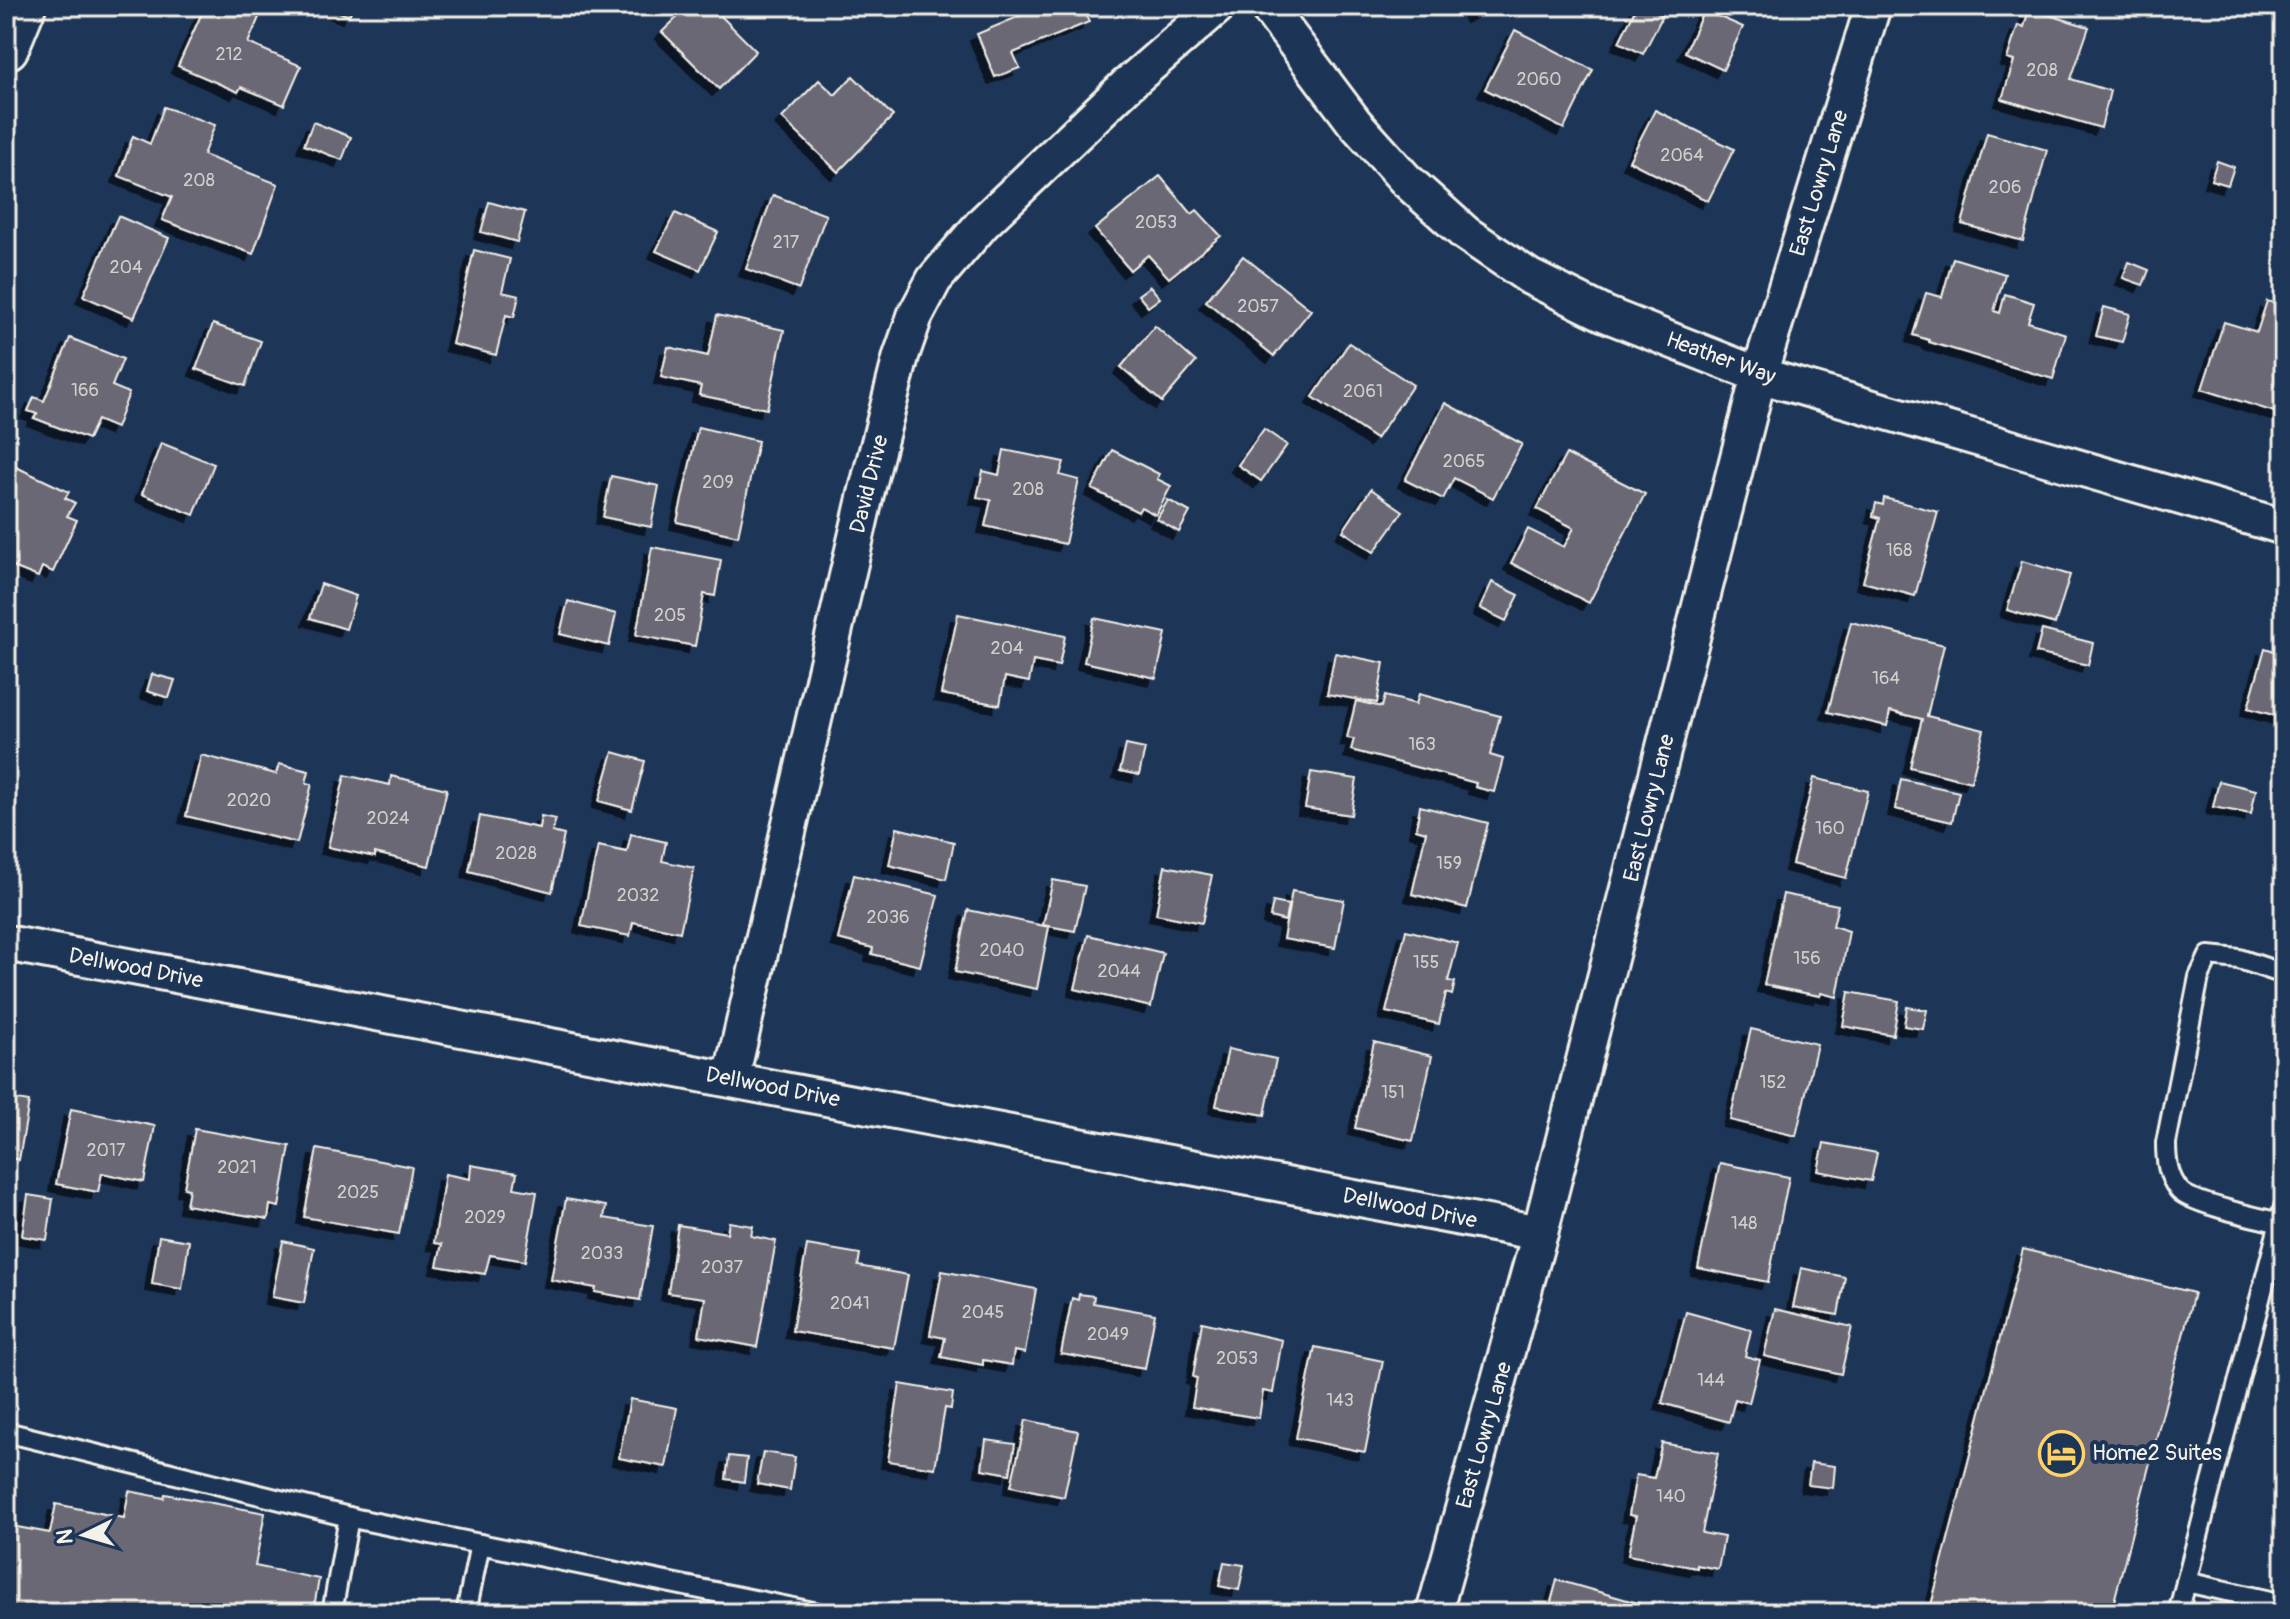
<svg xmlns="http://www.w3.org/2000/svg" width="2290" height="1619" viewBox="0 0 2290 1619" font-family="Pangolin,sans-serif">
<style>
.building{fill:#6a6774;stroke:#f4f1e8;stroke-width:2;filter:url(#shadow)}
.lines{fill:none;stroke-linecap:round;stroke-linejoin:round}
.lane-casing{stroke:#f4f1e8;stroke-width:24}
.street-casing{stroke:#f4f1e8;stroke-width:40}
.secondary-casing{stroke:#f4f1e8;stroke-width:50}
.lane{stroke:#1d3557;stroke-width:18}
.street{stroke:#1d3557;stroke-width:34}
.secondary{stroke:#1d3557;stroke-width:44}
.labels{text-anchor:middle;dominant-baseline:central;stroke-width:8;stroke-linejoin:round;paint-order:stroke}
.number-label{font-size:18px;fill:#d2cecb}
.street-label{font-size:22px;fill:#f4f1e8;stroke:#1d3557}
.poi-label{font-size:22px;fill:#f4f1e8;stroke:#1d3557;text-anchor:start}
</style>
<defs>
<filter id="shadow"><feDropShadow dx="-7" dy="7" stdDeviation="0" flood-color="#0009"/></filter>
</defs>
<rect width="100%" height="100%" fill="#1d3557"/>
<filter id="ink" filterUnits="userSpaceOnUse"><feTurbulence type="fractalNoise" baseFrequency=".0125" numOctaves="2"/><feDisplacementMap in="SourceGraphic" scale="16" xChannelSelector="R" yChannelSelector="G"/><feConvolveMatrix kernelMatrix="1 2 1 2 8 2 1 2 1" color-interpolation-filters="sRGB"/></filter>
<g filter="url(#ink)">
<!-- building -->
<g class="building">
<path d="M205 6H238L260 15 248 43 301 66 284 105 241 87 238 92 178 66Z"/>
<path d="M323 6H353L349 16Z"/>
<path d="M689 6H711L756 51 719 89 662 32Z"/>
<path d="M1022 6H1082L1089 22 1013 53 1020 68 995 77 977 34 1025 14Z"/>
<path d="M1468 6H1491L1473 16Z"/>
<path d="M1637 6H1644L1663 15 1643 54 1619 42Z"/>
<path d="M2029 9 2089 27 2071 79 2110 91 2101 128 2002 99 2014 61 2007 59 2018 25 2024 27Z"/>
<path d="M1704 10 1743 27 1723 70 1685 52Z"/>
<path d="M1515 30 1593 70 1564 129 1485 89Z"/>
<path d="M853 76 893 116 838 172 782 118 819 80 835 95Z"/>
<path d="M164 107 215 125 203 155 278 184 253 254 162 220 172 197 119 176 133 136 150 144Z"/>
<path d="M1655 110 1734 149 1708 201 1629 161Z"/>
<path d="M313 122 351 137 342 160 304 145Z"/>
<path d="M1987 133 2047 150 2023 241 1962 224Z"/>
<path d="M2217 161 2234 167 2228 185 2211 180Z"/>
<path d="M1160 176 1192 214 1197 210 1221 236 1169 278 1148 255 1130 270 1095 229Z"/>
<path d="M773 195 826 215 799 289 746 269Z"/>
<path d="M489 202 525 212 517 242 481 232Z"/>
<path d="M675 213 718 232 700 270 656 251Z"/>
<path d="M118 216 169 238 134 318 83 296Z"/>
<path d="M474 250 510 259 502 292 519 296 514 317 506 315 496 355 452 344Z"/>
<path d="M1243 256 1311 310 1274 356 1206 301Z"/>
<path d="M1953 258 2005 274 1994 311 2000 313 2005 294 2034 303 2028 322 2066 334 2053 379 1929 342V340L1913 335 1926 293 1942 297Z"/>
<path d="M2129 262 2149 270 2143 285 2123 278Z"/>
<path d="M1150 286 1160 298 1148 307 1138 295Z"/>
<path d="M2267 301 2284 306V415L2202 389 2224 322 2257 332Z"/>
<path d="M2104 307 2130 314 2122 342 2096 336Z"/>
<path d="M717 315 784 330 767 409 699 395 701 386 661 377 668 347 708 356Z"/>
<path d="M213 324 261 341 245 386 196 369Z"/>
<path d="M1155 326 1196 362 1162 402 1121 367Z"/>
<path d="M70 338 123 359 112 386 129 393 116 428 97 420 88 439 34 418 37 414 28 411 34 397 44 401Z"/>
<path d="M1349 343 1413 385 1376 439 1313 397Z"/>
<path d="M1445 403 1522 444 1493 498 1454 478 1443 499 1405 480Z"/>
<path d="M698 427 758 441 738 536 677 522Z"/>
<path d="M1264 429 1287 445 1261 481 1238 465Z"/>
<path d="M161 443 214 464 194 515 142 494Z"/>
<path d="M1004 450 1064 462 1060 475 1079 480 1065 544 985 526 991 500 977 497 983 471 999 475Z"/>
<path d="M1112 450 1159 474 1157 479 1171 486 1156 515 1141 507 1138 512 1092 489Z"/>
<path d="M1566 454 1645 494 1589 603 1511 563 1528 529 1564 547 1574 528 1537 509Z"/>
<path d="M14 466 69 492 65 498 75 503 67 516 77 520 53 572 42 567 38 577 6 564V482Z"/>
<path d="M611 476 659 486 651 527 603 517Z"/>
<path d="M1371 489 1403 511 1374 552 1343 531Z"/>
<path d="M1884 498 1938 512 1915 596 1863 582 1880 518 1873 516 1876 503 1883 505Z"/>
<path d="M1168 500 1190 512 1179 532 1157 519Z"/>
<path d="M652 547 721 560 715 596 704 594 695 646 636 635Z"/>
<path d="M2022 561 2070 575 2055 624 2007 610Z"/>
<path d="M1492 582 1519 595 1506 621 1480 608Z"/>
<path d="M321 584 356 596 346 629 310 618Z"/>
<path d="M568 601 616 614 609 646 560 634Z"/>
<path d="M958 614 1065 636 1059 666 1033 661 1029 682 1005 677 1000 705 941 694Z"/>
<path d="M1094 618 1166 633 1156 678 1084 662Z"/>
<path d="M1851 622 1944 645 1927 716 1984 730 1971 782 1910 767 1922 719 1890 711 1887 726 1828 712Z"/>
<path d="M2042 630 2093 643 2088 665 2036 653Z"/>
<path d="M2265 648 2284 654V718L2248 708Z"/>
<path d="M1335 653 1384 663 1377 703 1327 694Z"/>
<path d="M152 674 175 680 169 698 147 691Z"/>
<path d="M1419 694 1500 716 1490 755 1503 759 1494 792 1475 787 1476 783 1351 750 1354 739 1347 738 1356 701 1382 707 1385 696 1416 704Z"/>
<path d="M1126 745 1145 749 1139 775 1120 771Z"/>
<path d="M613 752 645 761 632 810 599 801Z"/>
<path d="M201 755 276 774 279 764 309 771 306 783 312 784 297 843 186 816Z"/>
<path d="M1311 772 1357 779 1351 815 1305 808Z"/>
<path d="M345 775 390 785 391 776 447 789 429 866 375 853V857L328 847Z"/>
<path d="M1814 778 1868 791 1846 878 1792 864Z"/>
<path d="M1901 779 1959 792 1952 822 1895 809Z"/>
<path d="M2219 781 2256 790 2251 814 2213 807Z"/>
<path d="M1420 806 1488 823 1467 908 1412 894 1426 832 1416 829Z"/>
<path d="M480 816 539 828 541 816 556 819 552 832 564 835 552 892 469 871Z"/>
<path d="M897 828 954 842 946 879 889 865Z"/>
<path d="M631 834 666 842 662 861 694 868 680 932 633 922 630 936 581 926 598 846 627 852Z"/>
<path d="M1165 866 1212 875 1202 923 1156 914Z"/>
<path d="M854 875 938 895 920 966 872 954 873 948 838 939Z"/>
<path d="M1053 880 1085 886 1075 931 1043 925Z"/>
<path d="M1292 891 1344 900 1335 948 1283 939Z"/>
<path d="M1783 894 1838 905 1833 926 1849 931 1837 997 1821 993 1820 996 1764 985Z"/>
<path d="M1273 902 1288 905 1285 921 1270 917Z"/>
<path d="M968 910 1049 927 1037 989 955 972Z"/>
<path d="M1406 930 1458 943 1448 981 1455 982 1452 995 1446 993 1439 1024 1386 1012Z"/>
<path d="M1088 935 1163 953 1151 1007 1075 989Z"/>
<path d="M1849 992 1899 1001 1893 1035 1843 1026Z"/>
<path d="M1907 1007 1927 1010 1923 1029 1904 1026Z"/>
<path d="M1751 1029 1817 1044 1796 1136 1730 1120Z"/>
<path d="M1374 1042 1432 1056 1413 1141 1355 1128Z"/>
<path d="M1228 1049 1276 1059 1265 1115 1216 1106Z"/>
<path d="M6 1098 29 1102 19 1160 6 1157Z"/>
<path d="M71 1109 155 1126 144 1182 102 1173 98 1192 56 1184Z"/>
<path d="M195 1129 290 1146 279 1207 270 1205 268 1219 186 1205 189 1189 184 1188Z"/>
<path d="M1824 1143 1877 1153 1871 1181 1818 1171Z"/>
<path d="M317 1149 412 1167 399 1234 304 1217Z"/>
<path d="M1720 1163 1789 1177 1768 1282 1698 1268Z"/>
<path d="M471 1165 517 1173 514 1188 537 1192 525 1261 490 1255 485 1274 437 1266 442 1244 434 1243 445 1174 470 1179Z"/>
<path d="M28 1195 53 1199 47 1240 22 1236Z"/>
<path d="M566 1199 606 1206 604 1218 653 1226 640 1300 595 1292 596 1288 551 1280Z"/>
<path d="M729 1222 753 1226 751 1236 776 1241 757 1347 699 1336 705 1298 668 1293 678 1225 727 1233Z"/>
<path d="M159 1236 189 1241 182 1289 152 1284Z"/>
<path d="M283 1241 314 1248 304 1303 272 1297Z"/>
<path d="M807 1245 860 1254 858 1266 908 1275 894 1348 792 1331Z"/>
<path d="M2023 1249 2194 1293 2111 1613H1929Z"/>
<path d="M1801 1268 1845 1277 1838 1315 1793 1307Z"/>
<path d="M942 1271 1036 1289 1025 1353 1014 1351 1012 1365 983 1360V1365L941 1357 945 1338 930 1335Z"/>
<path d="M1079 1294 1094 1296 1093 1303 1155 1314 1145 1369 1061 1354 1072 1298 1078 1300Z"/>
<path d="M1775 1309 1852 1327 1841 1374 1764 1356Z"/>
<path d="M1686 1312 1751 1330 1745 1356 1760 1360 1749 1403 1735 1399 1729 1422 1662 1403Z"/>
<path d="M1202 1322 1282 1340 1273 1393 1263 1391 1259 1418 1192 1407 1197 1378 1193 1377Z"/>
<path d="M1315 1347 1383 1361 1365 1452 1296 1438Z"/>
<path d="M900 1384 953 1393 951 1409 945 1408 935 1468 888 1461Z"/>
<path d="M630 1399 677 1408 666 1467 619 1458Z"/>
<path d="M1026 1420 1078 1431 1064 1497 1011 1486Z"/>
<path d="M986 1440 1015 1444 1010 1474 982 1469Z"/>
<path d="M1662 1443 1718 1453 1702 1533 1724 1537 1718 1569 1697 1565V1568L1628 1555 1636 1516 1629 1515 1636 1475 1654 1478Z"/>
<path d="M763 1452 795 1457 790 1490 757 1484Z"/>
<path d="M729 1456 747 1458 744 1482 726 1479Z"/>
<path d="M1811 1463 1835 1466 1833 1488 1808 1485Z"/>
<path d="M129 1491 164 1498 165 1494 265 1513 255 1566 319 1579 313 1613H6V1525L50 1533 56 1504 124 1518Z"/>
<path d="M1224 1562 1244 1565 1239 1590 1219 1586Z"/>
<path d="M1557 1580 1673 1613H1548Z"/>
</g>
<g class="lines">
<defs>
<g id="lane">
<path d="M2280 1223C2260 1218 2189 1203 2179 1190 2168 1176 2166 1161 2166 1143L2199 977 2209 956 2239 959 2284 974"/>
<path d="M6 1432 357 1519 818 1613"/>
<path d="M2186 1582 2284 1604"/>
<path d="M332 1613 349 1517"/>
<path d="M466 1613 480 1544"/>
<path d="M2178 1613 2284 1207"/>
</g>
<g id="street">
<path d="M1267 6 1354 122 1406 180 1465 233 1530 277 1605 314 1759 375 2284 527"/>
<path d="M6 943 1540 1233"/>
<path d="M731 1079 866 494 901 356 915 316 934 280 983 223 1127 85 1218 6"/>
<path d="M1434 1613 1540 1233 1759 375 1873 6"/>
</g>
<path id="secondary" d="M6 47 23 6"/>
</defs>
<!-- lane casing -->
<use href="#lane" class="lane-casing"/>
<!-- street casing -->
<use href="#street" class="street-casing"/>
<!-- secondary casing -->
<use href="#secondary" class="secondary-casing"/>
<!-- lane -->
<use href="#lane" class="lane"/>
<!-- street -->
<use href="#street" class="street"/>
<!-- secondary -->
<use href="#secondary" class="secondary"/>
</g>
</g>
<!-- icons -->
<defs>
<symbol id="hotel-ring" viewBox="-11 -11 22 22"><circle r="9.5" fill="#1d3557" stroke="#ffd166" stroke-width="1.5"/><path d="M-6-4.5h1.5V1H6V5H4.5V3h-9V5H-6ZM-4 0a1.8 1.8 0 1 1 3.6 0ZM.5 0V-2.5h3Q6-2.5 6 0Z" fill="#ffd166"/></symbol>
</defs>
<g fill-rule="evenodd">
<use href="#hotel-ring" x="2036" y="1428" width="51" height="51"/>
</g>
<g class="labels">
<!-- number labels -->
<g class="number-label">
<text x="229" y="54">212</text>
<text x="2042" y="70">208</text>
<text x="1539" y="79">2060</text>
<text x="1682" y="155">2064</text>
<text x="199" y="180">208</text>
<text x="2005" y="187">206</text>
<text x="1156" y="222">2053</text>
<text x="786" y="242">217</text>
<text x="126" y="267">204</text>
<text x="1258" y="306">2057</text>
<text x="85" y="390">166</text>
<text x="1363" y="391">2061</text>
<text x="1464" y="461">2065</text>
<text x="718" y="482">209</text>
<text x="1028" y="489">208</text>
<text x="1899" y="550">168</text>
<text x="670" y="615">205</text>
<text x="1007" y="648">204</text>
<text x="1886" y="678">164</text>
<text x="1422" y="744">163</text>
<text x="249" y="800">2020</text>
<text x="388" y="818">2024</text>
<text x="1830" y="828">160</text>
<text x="516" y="853">2028</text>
<text x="1449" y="863">159</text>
<text x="638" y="895">2032</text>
<text x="888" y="917">2036</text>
<text x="1002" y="950">2040</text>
<text x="1807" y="958">156</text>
<text x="1426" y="962">155</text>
<text x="1119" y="971">2044</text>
<text x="1773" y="1082">152</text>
<text x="1393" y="1092">151</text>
<text x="106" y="1150">2017</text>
<text x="237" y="1167">2021</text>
<text x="358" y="1192">2025</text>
<text x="485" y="1217">2029</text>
<text x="1744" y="1223">148</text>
<text x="602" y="1253">2033</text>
<text x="722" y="1267">2037</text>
<text x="850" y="1303">2041</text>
<text x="983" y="1312">2045</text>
<text x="1108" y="1334">2049</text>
<text x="1237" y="1358">2053</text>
<text x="1711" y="1380">144</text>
<text x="1340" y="1400">143</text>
<text x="1671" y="1496">140</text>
</g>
<!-- street labels -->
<g class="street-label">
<text transform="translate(1819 183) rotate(-73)">East Lowry Lane</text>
<text transform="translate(1721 358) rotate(20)">Heather Way</text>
<text transform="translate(869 484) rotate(-76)">David Drive</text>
<text transform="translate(1649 808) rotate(-76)">East Lowry Lane</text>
<text transform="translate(136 968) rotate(11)">Dellwood Drive</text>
<text transform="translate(773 1087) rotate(11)">Dellwood Drive</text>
<text transform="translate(1410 1208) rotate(11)">Dellwood Drive</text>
<text transform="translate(1484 1435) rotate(-74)">East Lowry Lane</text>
</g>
<!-- poi labels -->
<g class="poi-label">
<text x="2092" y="1453">Home2 Suites</text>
</g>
</g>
<!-- margin -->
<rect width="2290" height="1619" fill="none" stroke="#1d3557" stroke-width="32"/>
<rect x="16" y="16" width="2258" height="1587" fill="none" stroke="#f4f1e8" stroke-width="3" filter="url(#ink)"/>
<!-- north arrow -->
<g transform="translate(84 1535) rotate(265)" stroke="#1d3557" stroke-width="6" paint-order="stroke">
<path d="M0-6L14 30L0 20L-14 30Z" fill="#f4f1e8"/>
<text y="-12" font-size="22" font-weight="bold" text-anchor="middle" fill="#f4f1e8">N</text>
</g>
</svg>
